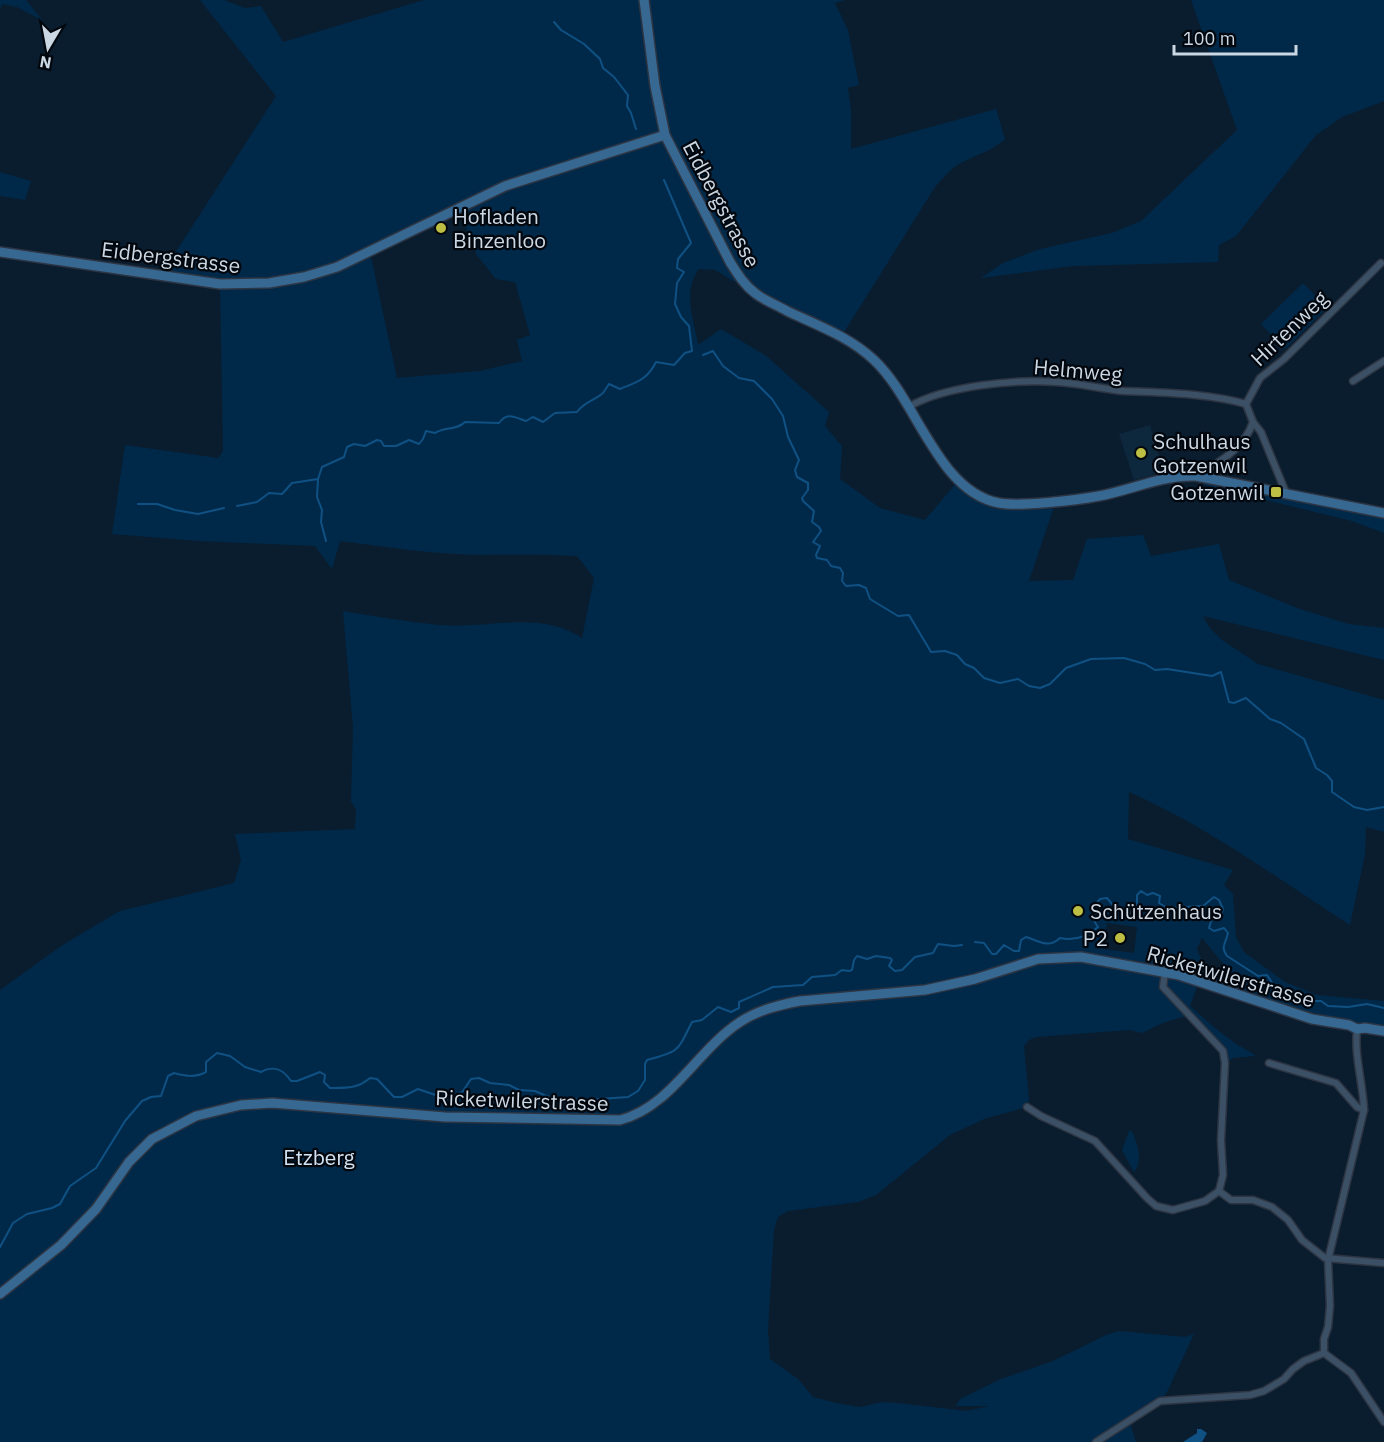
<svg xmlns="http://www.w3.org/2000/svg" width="1384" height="1442" viewBox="0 0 1384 1442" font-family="'IBM Plex Sans',sans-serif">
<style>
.built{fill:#0d273c}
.green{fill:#002949;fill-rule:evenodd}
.water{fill:#105184}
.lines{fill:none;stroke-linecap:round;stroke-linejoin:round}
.stream{stroke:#105184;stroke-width:2}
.street-casing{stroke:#2d3543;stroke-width:9}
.secondary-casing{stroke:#2d3543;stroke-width:12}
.street{stroke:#3b5064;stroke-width:6}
.secondary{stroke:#376892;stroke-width:9}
.poi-dot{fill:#bcbf43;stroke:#02070e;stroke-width:2}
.labels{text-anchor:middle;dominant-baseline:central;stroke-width:4.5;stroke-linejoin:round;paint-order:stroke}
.street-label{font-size:21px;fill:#cbd7e3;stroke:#02070e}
.poi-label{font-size:21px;fill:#cbd7e3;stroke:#02070e;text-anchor:start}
.park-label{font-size:21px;fill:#d4e3f3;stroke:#02070e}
</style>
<rect width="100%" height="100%" fill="#0a1d2f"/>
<!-- built -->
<path class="built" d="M1150 425 1163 472 1134 480 1119 434Z"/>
<!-- green -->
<g class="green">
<path d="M0 0H26L42 20 17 7 2 4 0 9Z"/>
<path d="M200 0H224L245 8 261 6 283 42 424 0H845L835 3 848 30 859 85 848 88 851 110V149L996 109 1005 139C994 150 978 154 963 162 951 168 944 177 935 187L841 337 769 302 742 281H733L715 270 699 269C682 291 694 320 698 345L721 329 765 355 829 412 825 426 842 446 840 479 880 508 925 520 958 481 985 499 1056 501 1029 581 1073 580 1087 539 1143 535 1151 556 1219 544 1229 580 1297 608 1348 624 1384 628V660L1203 616 1209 627 1222 640 1258 664 1384 700V832L1366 827 1365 854 1350 925C1278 879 1207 826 1129 792L1128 839 1233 870 1224 885 1233 894 1236 937 1244 952 1285 982 1317 995 1384 1001V1031L1312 1019 1199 981 1190 1006C1211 1025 1230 1042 1255 1055L1254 1056 1233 1058 1225 1063 1223 1051 1189 1015 1163 1023 1142 1033 1130 1030 1036 1037 1029 1040 1024 1046 1029 1099 1027 1107 984 1119 950 1135 876 1195 858 1202 788 1211 778 1217 774 1230 768 1330 770 1359 798 1379 813 1397 836 1403 860 1407 882 1402 898 1403 967 1411 989 1406H956L960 1399 1001 1379 1053 1361 1106 1335 1119 1331 1185 1337 1194 1334 1167 1392 1160 1401 1129 1420 1136 1442H0V990L64 944 120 911 234 883 241 860 235 834 355 829 356 810 351 801 353 727 343 611C375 616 407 622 439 625 488 630 538 609 582 638L594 578 577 556C544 554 513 555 479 555 433 554 386 547 340 541L332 569 315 546 199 541 112 534 125 445 218 458 223 451 220 284 161 275 276 96ZM459 208 476 254 496 279 515 282 530 335 517 340 522 361 480 371 397 378 370 252ZM1107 923 1137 927 1134 953 1103 949ZM1202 938 1229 971 1226 976C1213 970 1200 963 1197 948Z"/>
<path d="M1191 0H1384V101L1342 117 1316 135 1236 236 1219 245 1218 262 1073 266 981 278 1003 263 1040 249 1112 233 1141 221 1237 130Z"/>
<path d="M0 172 31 181 25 200 0 196Z"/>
<path d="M1303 283 1327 308 1285 349 1261 324Z"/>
<path d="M1202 477 1384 513V533L1352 521 1204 485Z"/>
<path d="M1129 1131H1132C1137 1144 1144 1159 1134 1172L1122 1150Z"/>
</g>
<!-- water -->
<path class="water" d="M1197 1429H1201L1207 1433 1202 1442H1183L1197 1433Z"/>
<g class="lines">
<!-- stream -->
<g class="stream">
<path d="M554 22 561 30 584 44 600 59 603 68 614 77 628 95 627 106 631 113 636 129"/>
<path d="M703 355 713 351 723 366 739 378 754 381 772 399 783 416 788 437 799 460 795 470 797 477 808 483V490L802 498 803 501 814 511 812 522 819 527 821 531 813 542 820 546 816 555 817 558 827 560 831 566 840 568 843 573 842 581 846 586 859 585 866 588 870 599 898 616 909 615 931 652 945 651 957 655 965 664 974 668 984 678 1000 683 1018 679 1029 686 1040 688 1050 684 1066 668 1091 659 1124 658 1145 664 1155 670 1167 669 1212 676 1221 672 1229 702 1234 703 1246 698 1270 719 1281 723 1304 739 1316 768 1327 775 1332 781V792L1354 807 1367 810 1384 807"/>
<path d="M318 479 317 497 322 510 321 522 326 541"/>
<path d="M138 504H157L175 510 198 514 224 508"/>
<path d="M237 506 257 502 269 493 282 494 292 483 318 479 322 467 344 457 347 447 354 444 365 446 377 440 381 441 384 446H396L409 440 419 444 423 439 426 431 435 433C445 426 456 431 465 422L499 423C507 412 514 417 526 421L533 417 543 422 555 413 577 412C584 402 594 401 603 393 605 390 607 387 609 384L620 389C637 382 647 380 656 362L674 365 685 353 692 351 689 326 681 317 675 304 677 283 684 272 677 268 678 259 691 243 664 180"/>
<path d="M975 942 984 943 992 954H996L1004 945 1014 951H1019L1021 940 1026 937C1040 941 1048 949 1060 938 1075 941 1087 937 1098 927 1091 918 1092 907 1100 899L1107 898 1112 904 1131 913 1137 910V895L1141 891 1147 895 1153 893 1160 896 1159 903 1167 908 1203 906 1214 897 1219 900 1223 909 1221 915 1212 918 1209 928 1214 931 1224 928 1228 933C1226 943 1220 946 1227 956L1258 976 1267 975 1274 986 1295 997 1311 1001H1321L1328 1006 1348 1007 1367 1004 1384 1008"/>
<path d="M0 1247 13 1223 27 1214 52 1208 60 1204 70 1186 96 1168 125 1121 142 1101 151 1097 161 1096 168 1076 174 1073C185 1076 195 1078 206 1072V1062L217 1053 230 1056 245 1067 261 1072C274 1065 283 1069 291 1081H297L320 1072 325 1075 324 1082 330 1088C346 1088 357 1089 370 1078L377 1079 394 1097H402L418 1089 450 1100 463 1091 471 1079 479 1078 490 1083 509 1085 519 1090 535 1091 549 1097 586 1100 628 1097 638 1091 645 1080V1064L647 1060C681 1051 677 1051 692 1022L702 1020 718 1007 731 1012 739 1008V1002L773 987 803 985 812 977 835 975 842 970 849 971 852 970 854 960 857 956 867 959 876 956 890 958 892 960 889 966 895 971 902 970 915 957 933 953 938 944 954 946 962 945"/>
</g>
<defs>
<g id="street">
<path d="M1353 381 1384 361"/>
<path d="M910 406C946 386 1014 379 1056 382 1079 383 1101 389 1124 391 1165 393 1207 393 1246 404"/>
<path d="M1197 476C1220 461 1244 449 1253 422"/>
<path d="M1286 493 1261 432 1253 422 1246 404 1260 378 1284 359 1381 263"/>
<path d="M1269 1063 1336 1083 1357 1107 1364 1110"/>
<path d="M1027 1107 1041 1116 1095 1141 1147 1198 1156 1206 1173 1210 1205 1201 1219 1191 1223 1175 1221 1140 1225 1063 1223 1051 1163 987 1165 972"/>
<path d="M1219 1191 1231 1200H1253L1272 1207 1288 1220 1302 1240 1325 1258 1384 1263"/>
<path d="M1324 1353V1339L1328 1327 1330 1306 1328 1260 1364 1110C1363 1082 1354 1057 1357 1029"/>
<path d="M1324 1353 1351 1373 1384 1422"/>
<path d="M1096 1442 1160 1401 1250 1395 1264 1391 1284 1379 1293 1369 1304 1361 1324 1353"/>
</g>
<g id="secondary">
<path d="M644 0 655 86 665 135 730 262C737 273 744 285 755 293 765 301 777 305 787 311 817 325 850 337 874 360 917 400 938 492 999 503 1020 507 1077 500 1099 496 1132 490 1161 475 1196 476L1384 513"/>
<path d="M0 252 220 284 269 283 304 277 337 267 505 186 665 135"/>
<path d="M0 1294 61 1245 96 1209 129 1162 152 1139 196 1116 241 1105 272 1103 445 1117 620 1120C671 1107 697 1050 740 1022 758 1010 779 1005 800 1001L925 990 975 979 1038 959 1081 957 1179 975 1312 1019 1349 1025 1357 1029 1365 1028 1384 1031"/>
</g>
</defs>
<!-- street casing -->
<use href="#street" class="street-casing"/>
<!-- secondary casing -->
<use href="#secondary" class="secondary-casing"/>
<!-- street -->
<use href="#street" class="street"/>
<!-- secondary -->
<use href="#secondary" class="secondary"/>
</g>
<!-- markers -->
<g class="poi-dot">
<circle cx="441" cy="228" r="6"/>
<circle cx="1141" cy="453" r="6"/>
<rect x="1270" y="486" width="12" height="12" rx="3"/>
<circle cx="1078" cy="911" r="6"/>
<circle cx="1120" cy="938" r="6"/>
</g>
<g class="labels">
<!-- street labels -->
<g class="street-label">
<text transform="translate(722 204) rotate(62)">Eidbergstrasse</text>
<text transform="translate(171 257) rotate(7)">Eidbergstrasse</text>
<text transform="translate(1289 328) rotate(-44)">Hirtenweg</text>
<text transform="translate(1078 370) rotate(5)">Helmweg</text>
<text transform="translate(1231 976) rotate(16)">Ricketwilerstrasse</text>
<text transform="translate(522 1100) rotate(2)">Ricketwilerstrasse</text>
</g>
<!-- poi labels -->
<g class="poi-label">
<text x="453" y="216">Hofladen<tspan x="453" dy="24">Binzenloo</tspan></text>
<text x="1153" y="441">Schulhaus<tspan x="1153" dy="24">Gotzenwil</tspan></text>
<text x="1264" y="492" text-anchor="end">Gotzenwil</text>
<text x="1090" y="911">Schützenhaus</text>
<text x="1108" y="938" text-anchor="end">P2</text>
</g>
<!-- park labels -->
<g class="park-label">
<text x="319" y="1157">Etzberg</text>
</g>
</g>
<!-- north arrow -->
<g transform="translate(48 48) rotate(190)" stroke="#02070e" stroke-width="4.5" paint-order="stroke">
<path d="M0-4.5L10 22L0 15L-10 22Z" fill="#cbd7e3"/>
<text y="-9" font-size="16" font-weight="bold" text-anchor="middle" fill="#cbd7e3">N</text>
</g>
<!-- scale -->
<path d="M1174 45v9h122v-9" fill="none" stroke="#cbd7e3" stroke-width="3"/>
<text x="1183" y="45" font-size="18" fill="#cbd7e3" stroke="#02070e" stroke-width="4.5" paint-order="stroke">100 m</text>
</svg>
